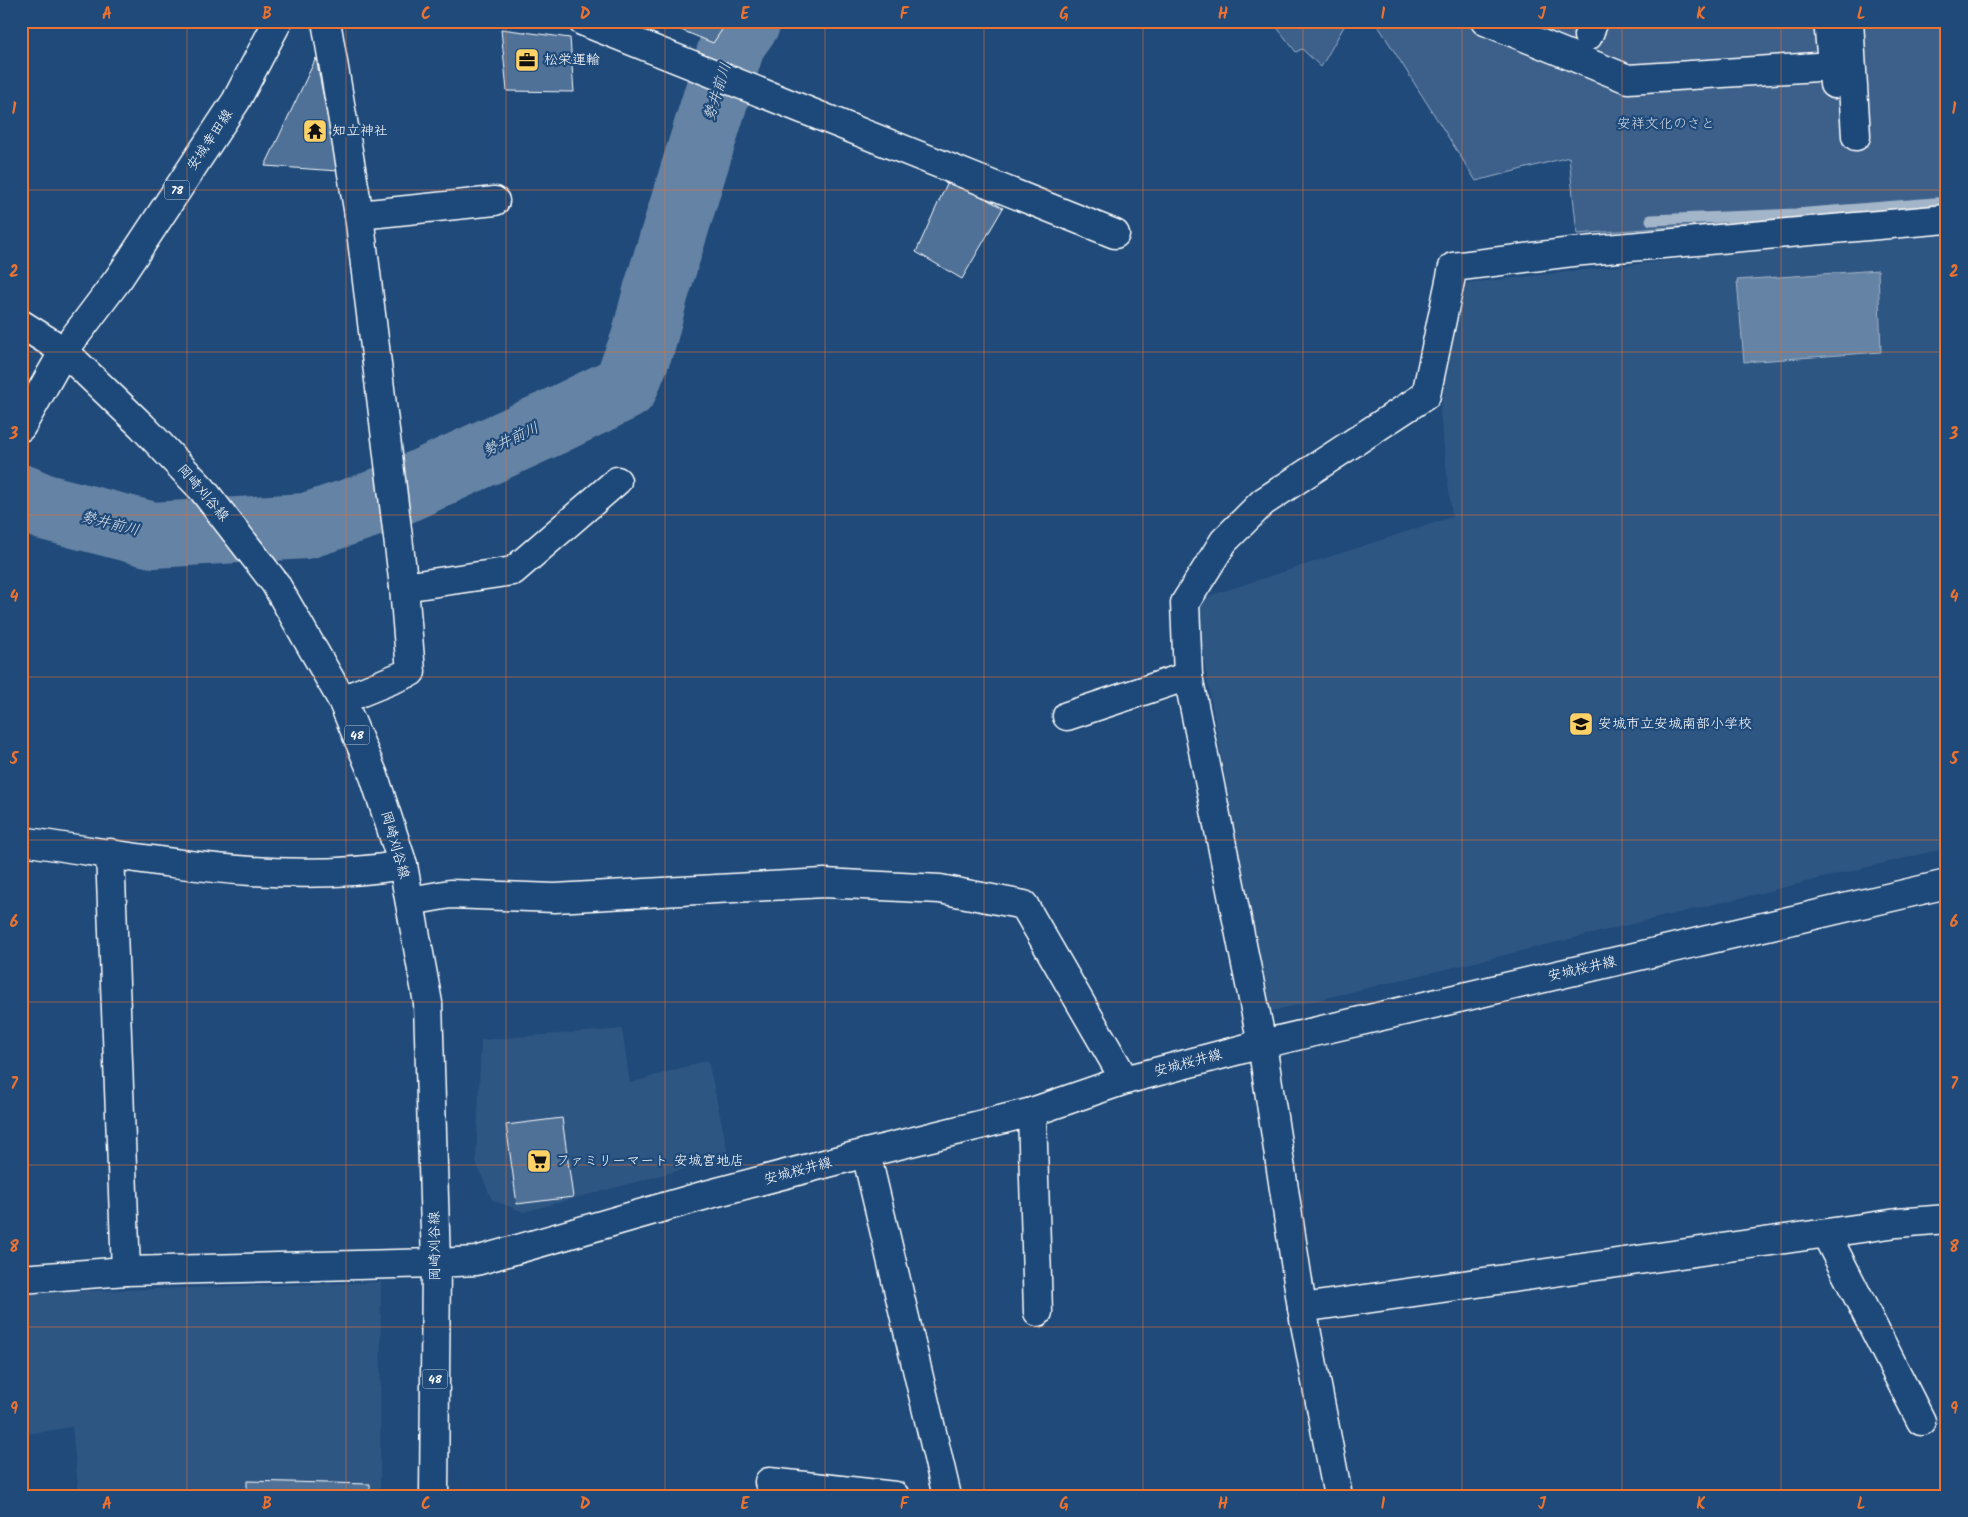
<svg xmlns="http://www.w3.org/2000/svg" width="1968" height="1517" viewBox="0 0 1968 1517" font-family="Kalam,'Klee One',sans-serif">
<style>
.built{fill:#2e5683}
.green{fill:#3c618b;stroke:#9eb0c5}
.water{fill:#6583a4;stroke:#a3b5c8}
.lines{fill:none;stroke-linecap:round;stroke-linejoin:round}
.stream{stroke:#a3b5c8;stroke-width:11}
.river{stroke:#6583a4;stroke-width:66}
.building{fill:#507197;stroke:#fff}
.minor-casing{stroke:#fff;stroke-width:31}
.major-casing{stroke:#fff;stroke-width:31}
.minor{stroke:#1f4a7a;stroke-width:28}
.major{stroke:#1f4a7a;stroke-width:28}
.grid{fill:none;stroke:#eb7230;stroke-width:1;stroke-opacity:0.55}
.labels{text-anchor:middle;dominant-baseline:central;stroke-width:4.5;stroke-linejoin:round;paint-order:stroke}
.shield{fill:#1f4a7a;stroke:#bcc9d7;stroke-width:1}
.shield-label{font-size:12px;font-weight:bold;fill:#fff}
.poi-label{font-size:14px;fill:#fff;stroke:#1f4a7a;text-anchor:start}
.park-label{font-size:14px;fill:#d8dfe8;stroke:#1f4a7a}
.street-label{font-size:14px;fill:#fff;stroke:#1f4a7a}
.water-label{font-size:15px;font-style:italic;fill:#d8e0e8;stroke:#1f4a7a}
.neatline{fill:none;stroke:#eb7230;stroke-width:2}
.grid-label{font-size:16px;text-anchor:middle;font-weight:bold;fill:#eb7230}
</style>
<rect width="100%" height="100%" fill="#1f4a7a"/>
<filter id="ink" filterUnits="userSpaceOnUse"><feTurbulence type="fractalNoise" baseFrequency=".02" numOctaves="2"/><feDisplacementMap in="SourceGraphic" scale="10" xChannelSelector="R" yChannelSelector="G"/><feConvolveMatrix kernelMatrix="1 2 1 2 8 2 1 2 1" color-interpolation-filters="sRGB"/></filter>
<g filter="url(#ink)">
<!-- built -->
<g class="built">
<path d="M1947 229V848L1268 1012 1193 601 1452 517 1440 413 1461 284Z"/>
<path d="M622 1029 630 1083 708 1060 729 1157 524 1212 492 1200 476 1162 481 1040Z"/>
<path d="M381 1282 380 1496H79L72 1427 21 1435V1293Z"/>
</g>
<!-- green -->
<g class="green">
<path d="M1272 21H1347L1321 67 1302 49 1296 52Z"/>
<path d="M1375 21H1947V207L1577 234 1569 157 1476 181Z"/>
</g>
<!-- water -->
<path class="water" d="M1878 270 1881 352 1744 362 1737 280Z"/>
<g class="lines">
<!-- stream -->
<path class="stream" d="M1651 220 1796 214 1947 202"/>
<!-- river -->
<path class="river" d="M21 497 44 507 153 535 306 526 376 503 551 423 625 387 643 342 656 292 733 42 748 21"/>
</g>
<!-- building -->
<g class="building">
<path d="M659 21H728L713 43Z"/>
<path d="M501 29 570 38 574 92 507 91Z"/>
<path d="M316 58 338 171 265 166Z"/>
<path d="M949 179 1003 208 962 279 916 252Z"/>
<path d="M562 1118 573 1197 517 1204 506 1125Z"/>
<path d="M247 1481 370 1484V1496H247Z"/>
</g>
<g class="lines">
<defs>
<g id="minor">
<path d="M326 21 359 215 404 587 411 672 342 700"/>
<path d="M582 21 1115 234"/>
<path d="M1485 21 1628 79 1833 66"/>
<path d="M1828 21 1834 84"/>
<path d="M1849 21 1856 136"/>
<path d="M1588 36 1594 21"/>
<path d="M359 215 495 201"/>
<path d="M21 427 64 351"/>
<path d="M404 587 513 571 617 481"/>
<path d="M1067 716 1188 676"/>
<path d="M21 841C148 858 275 887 403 865"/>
<path d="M110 853 126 1271"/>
<path d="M410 901 450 894 555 898 824 883 940 889 1024 905 1125 1080"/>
<path d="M1032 1112 1038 1312"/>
<path d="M866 1153 947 1496"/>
<path d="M1826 1234 1921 1421"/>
<path d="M21 1279 126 1271 436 1263"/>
<path d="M1302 1308 1897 1223 1947 1219"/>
<path d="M769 1482 895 1496"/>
<path d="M1338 1496 1302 1308 1262 1044 1188 676 1185 603 1224 541 1263 502 1426 395 1453 267 1572 252 1947 219"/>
</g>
<g id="major">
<path d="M21 324 64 351 142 426 203 490 275 583 342 700 374 776 403 865 428 1003 436 1263 434 1496"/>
<path d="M64 351 119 278 236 101 278 21"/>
<path d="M436 1263 476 1261 706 1195 866 1153 1032 1112 1125 1080 1262 1044 1947 884"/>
</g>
</defs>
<!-- minor casing -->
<use href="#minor" class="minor-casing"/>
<!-- major casing -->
<use href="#major" class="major-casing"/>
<!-- minor -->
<use href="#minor" class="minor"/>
<!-- major -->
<use href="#major" class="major"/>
</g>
</g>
<!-- grid -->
<path class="grid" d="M187 21V1496M346 21V1496M506 21V1496M665 21V1496M825 21V1496M984 21V1496M1143 21V1496M1303 21V1496M1462 21V1496M1622 21V1496M1781 21V1496M21 190H1947M21 352H1947M21 515H1947M21 677H1947M21 840H1947M21 1002H1947M21 1165H1947M21 1327H1947"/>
<!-- icons -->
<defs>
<symbol id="office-square" viewBox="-11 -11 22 22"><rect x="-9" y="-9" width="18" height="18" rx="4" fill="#ffd166" stroke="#1f4a7a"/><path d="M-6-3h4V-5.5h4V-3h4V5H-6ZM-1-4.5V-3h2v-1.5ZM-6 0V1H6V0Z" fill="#111"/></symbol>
<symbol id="temple-square" viewBox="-11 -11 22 22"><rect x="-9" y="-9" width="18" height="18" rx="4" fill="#ffd166" stroke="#1f4a7a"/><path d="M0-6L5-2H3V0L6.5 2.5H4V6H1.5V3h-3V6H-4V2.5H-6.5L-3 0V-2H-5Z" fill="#111"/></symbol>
<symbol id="school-square" viewBox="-11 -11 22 22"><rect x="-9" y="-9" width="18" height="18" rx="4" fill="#ffd166" stroke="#1f4a7a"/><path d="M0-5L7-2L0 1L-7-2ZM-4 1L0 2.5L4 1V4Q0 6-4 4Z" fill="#111"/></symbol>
<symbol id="supermarket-square" viewBox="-11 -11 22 22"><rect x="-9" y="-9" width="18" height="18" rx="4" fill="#ffd166" stroke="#1f4a7a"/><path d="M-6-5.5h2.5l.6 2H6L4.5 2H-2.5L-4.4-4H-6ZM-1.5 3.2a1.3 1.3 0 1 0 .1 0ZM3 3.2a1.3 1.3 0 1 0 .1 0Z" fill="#111"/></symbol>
</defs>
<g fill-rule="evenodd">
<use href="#office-square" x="513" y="46" width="28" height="28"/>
<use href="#temple-square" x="301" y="117" width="28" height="28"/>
<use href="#school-square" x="1567" y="710" width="28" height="28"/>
<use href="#supermarket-square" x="525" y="1147" width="28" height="28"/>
</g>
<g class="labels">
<!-- shield labels -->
<g class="shield">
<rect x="164.5" y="180.5" width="25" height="19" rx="4"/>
<rect x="344.5" y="725.5" width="25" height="19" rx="4"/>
<rect x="422.5" y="1369.5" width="25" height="19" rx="4"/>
</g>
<g class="shield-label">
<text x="177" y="190">78</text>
<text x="357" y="735">48</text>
<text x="435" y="1379">48</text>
</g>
<!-- poi labels -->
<g class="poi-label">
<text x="544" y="60">松栄運輸</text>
<text x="332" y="131">知立神社</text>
<text x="1598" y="724">安城市立安城南部小学校</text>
<text x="556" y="1161">ファミリーマート 安城宮地店</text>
</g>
<!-- park labels -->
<g class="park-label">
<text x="1666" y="124">安祥文化のさと</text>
</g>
<!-- street labels -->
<g class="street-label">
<text transform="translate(210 140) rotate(-56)">安城幸田線</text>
<text transform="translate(203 493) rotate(49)">岡崎刈谷線</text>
<text transform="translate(395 845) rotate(74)">岡崎刈谷線</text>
<text transform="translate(1582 969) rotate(-13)">安城桜井線</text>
<text transform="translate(1188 1063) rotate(-15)">安城桜井線</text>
<text transform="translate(798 1171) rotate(-15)">安城桜井線</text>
<text transform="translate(435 1246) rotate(-91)">岡崎刈谷線</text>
</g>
<!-- water labels -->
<g class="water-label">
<text transform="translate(718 92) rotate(-73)">勢井前川</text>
<text transform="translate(511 440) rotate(-25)">勢井前川</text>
<text transform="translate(110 524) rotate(14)">勢井前川</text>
</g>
</g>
<!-- margin -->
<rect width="1968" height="1517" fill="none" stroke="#1f4a7a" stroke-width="55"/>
<rect x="28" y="28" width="1912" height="1462" class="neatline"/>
<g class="grid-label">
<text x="107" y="19">A</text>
<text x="267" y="19">B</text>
<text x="426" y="19">C</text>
<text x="585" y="19">D</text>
<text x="745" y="19">E</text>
<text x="904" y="19">F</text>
<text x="1064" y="19">G</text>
<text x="1223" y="19">H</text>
<text x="1383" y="19">I</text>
<text x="1542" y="19">J</text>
<text x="1701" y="19">K</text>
<text x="1861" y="19">L</text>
<text x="14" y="114">1</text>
<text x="1954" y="114">1</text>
<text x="14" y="277">2</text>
<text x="1954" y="277">2</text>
<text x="14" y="439">3</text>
<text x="1954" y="439">3</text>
<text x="14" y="602">4</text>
<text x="1954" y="602">4</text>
<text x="14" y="764">5</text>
<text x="1954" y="764">5</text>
<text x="14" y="927">6</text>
<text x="1954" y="927">6</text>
<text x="14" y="1089">7</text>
<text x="1954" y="1089">7</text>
<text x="14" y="1252">8</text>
<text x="1954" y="1252">8</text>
<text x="14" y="1414">9</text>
<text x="1954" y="1414">9</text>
<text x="107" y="1509">A</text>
<text x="267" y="1509">B</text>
<text x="426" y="1509">C</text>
<text x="585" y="1509">D</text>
<text x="745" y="1509">E</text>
<text x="904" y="1509">F</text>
<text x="1064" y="1509">G</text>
<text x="1223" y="1509">H</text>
<text x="1383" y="1509">I</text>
<text x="1542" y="1509">J</text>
<text x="1701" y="1509">K</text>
<text x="1861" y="1509">L</text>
</g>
</svg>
